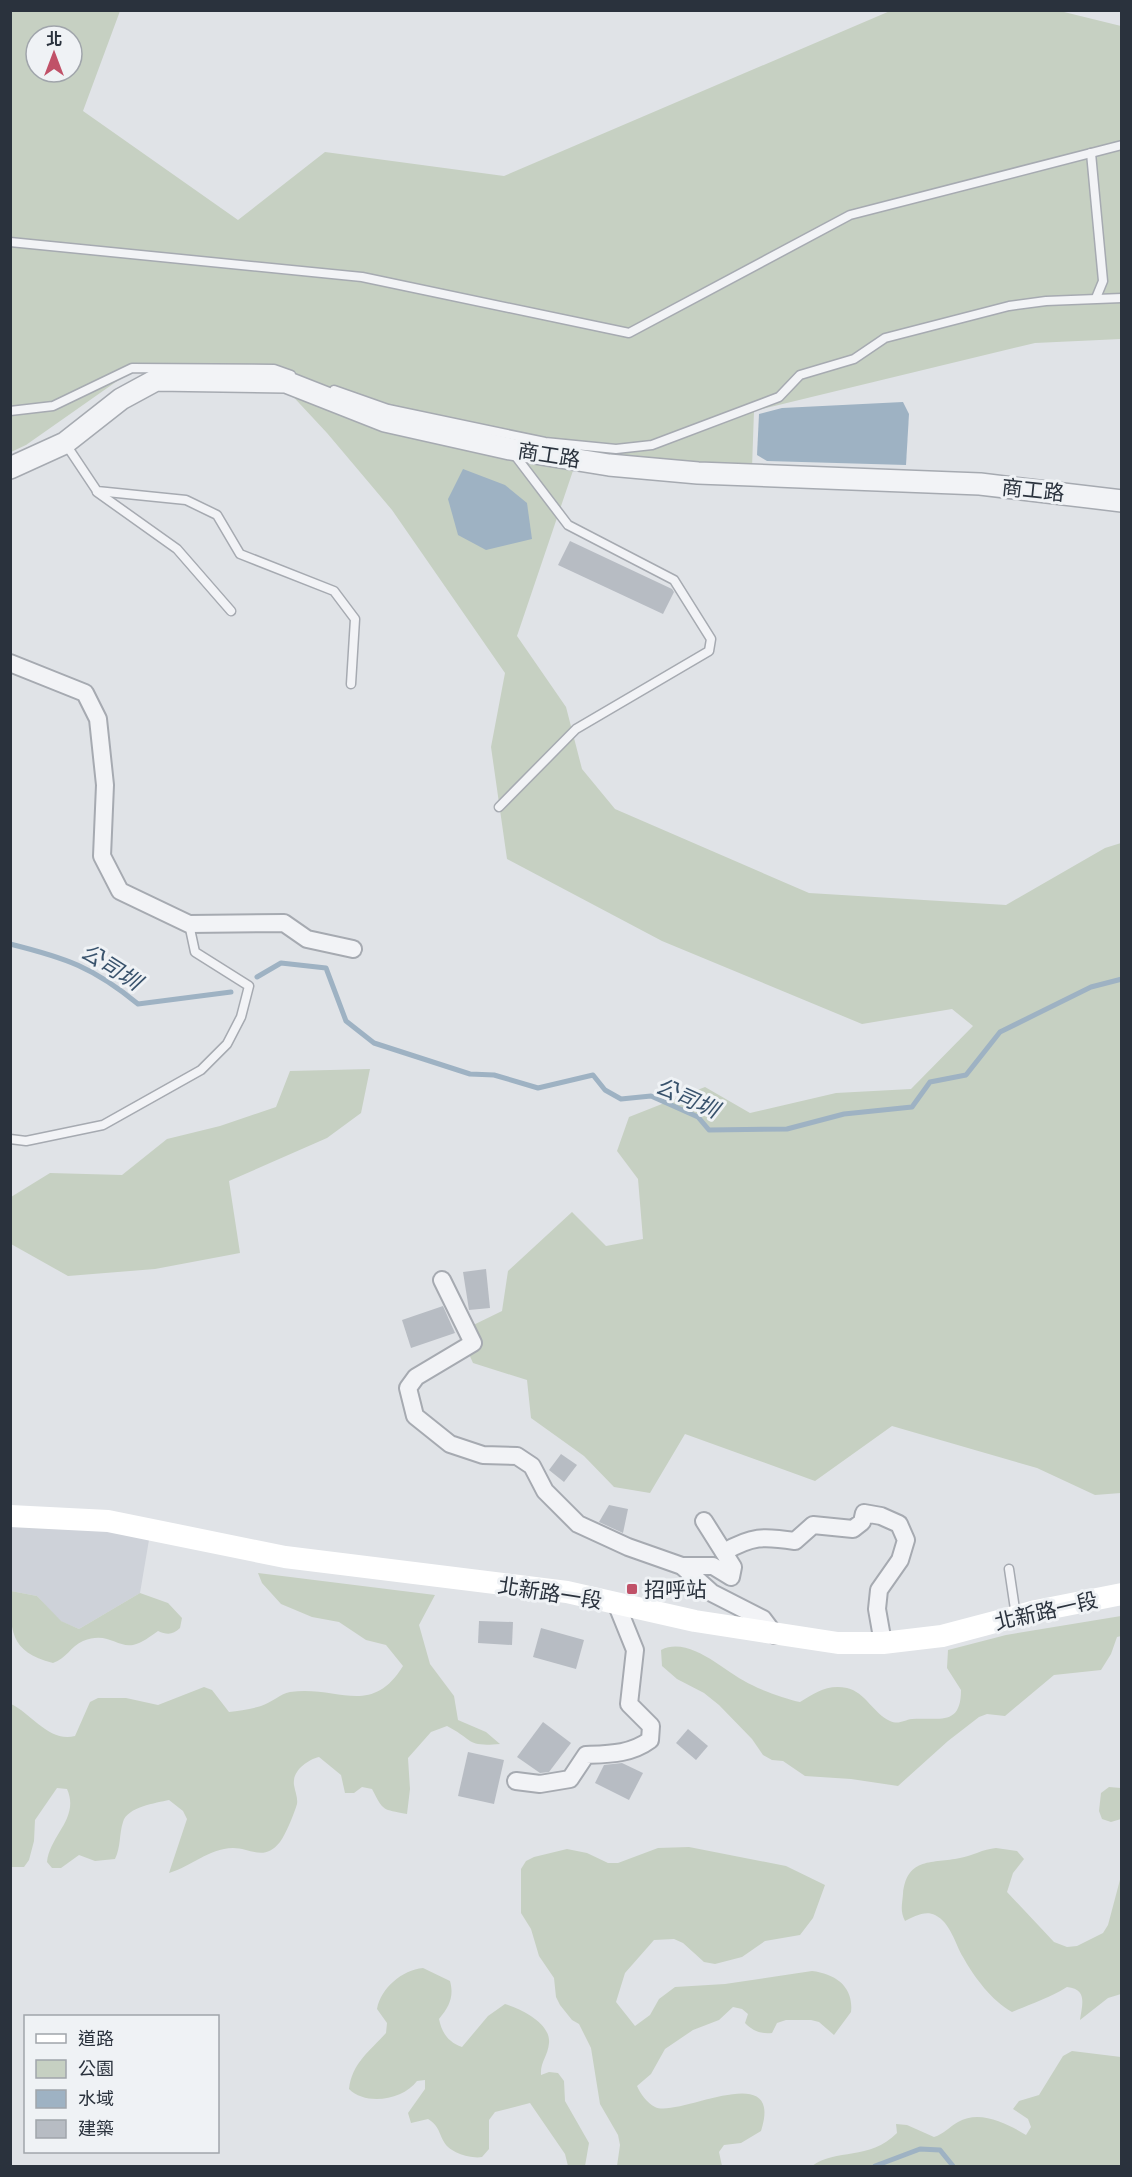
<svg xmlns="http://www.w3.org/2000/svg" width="1132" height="2177" viewBox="0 0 1132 2177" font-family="Helvetica,'Noto Sans TC',sans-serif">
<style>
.built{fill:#ced2d9}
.green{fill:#c6d0c2;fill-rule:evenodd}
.water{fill:#9eb2c3}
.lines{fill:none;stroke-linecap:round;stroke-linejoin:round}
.stream{stroke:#9eb2c3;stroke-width:5}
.building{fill:#b7bcc3}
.service-casing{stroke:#a6aab1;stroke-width:11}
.minor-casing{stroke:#a6aab1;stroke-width:20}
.tertiary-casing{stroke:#a6aab1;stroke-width:24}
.service{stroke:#f2f3f6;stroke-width:8}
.minor{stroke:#f2f3f6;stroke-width:16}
.tertiary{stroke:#f2f3f6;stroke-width:21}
.secondary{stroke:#fff;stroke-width:22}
.poi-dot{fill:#c05168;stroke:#eff2f5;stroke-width:2}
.labels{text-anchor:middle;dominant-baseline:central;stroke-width:6;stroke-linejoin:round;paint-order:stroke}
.street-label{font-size:21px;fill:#2a323d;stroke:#eff2f5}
.poi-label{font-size:21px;fill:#2a323d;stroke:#eff2f5;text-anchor:start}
.water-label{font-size:22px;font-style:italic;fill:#38526c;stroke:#eff2f5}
</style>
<rect width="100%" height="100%" fill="#e0e3e7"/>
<!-- built -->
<path class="built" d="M10 1511 151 1528 140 1593 79 1629 60 1621 37 1596 11 1591Z"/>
<!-- green -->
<g class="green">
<path d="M11 11H120L83 111 238 220 325 152 504 176 890 11H1060L1121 26V339L1035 343 754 411 752 468 579 450 387 413 273 371 130 372 26 445 11 452ZM36 36H72V72H36Z"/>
<path d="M273 375 387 418 579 453 517 636 566 707 582 769 615 809 809 893 1006 905 1105 848 1121 843V1493L1095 1495 1037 1468 892 1426 815 1481 685 1434 650 1493 614 1487 584 1456 531 1418 527 1380 473 1363 459 1332 502 1311 508 1271 572 1212 606 1246 643 1239 638 1179 617 1151 629 1117 705 1087 750 1113 836 1093 911 1089 973 1026 952 1009 862 1024 662 941 507 859 491 747 505 673 392 510 327 433Z"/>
<path d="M370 1069 361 1113 327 1138 229 1181 240 1253 155 1269 68 1276 11 1244V1197L50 1173 122 1175 167 1139 220 1126 276 1107 290 1071Z"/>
<path d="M258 1573 435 1595 419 1625 430 1664 454 1696 458 1720 486 1732 500 1744C466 1747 474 1740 447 1726L431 1732 408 1758 410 1789 407 1814C382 1809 384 1812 372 1789L362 1787 354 1793H345L341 1775 319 1757C307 1760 292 1771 294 1785 295 1792 298 1797 297 1804 294 1814 286 1834 280 1842 264 1862 251 1848 233 1848 208 1849 192 1866 169 1873L187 1819 183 1811 169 1800C156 1803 127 1807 123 1822 119 1834 121 1847 115 1859L95 1861 79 1855 61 1868H52L47 1862C50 1835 80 1818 67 1789L57 1788 35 1820 34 1841 29 1860 24 1867H11V1704C32 1714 50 1743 75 1736L90 1702 98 1698H126L158 1705 204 1687 212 1690 229 1712C239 1711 251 1709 261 1706 271 1703 280 1694 290 1692 338 1685 371 1718 403 1666L386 1645 366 1640 339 1622 312 1617 281 1604 262 1583Z"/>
<path d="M11 1591 37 1596 61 1621 79 1629 140 1593 168 1603 182 1618 180 1628C173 1635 167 1635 158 1631 151 1636 142 1643 133 1645 117 1648 108 1631 83 1641 71 1646 66 1659 53 1663 9 1652 10 1629 11 1591Z"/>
<path d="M1121 1616V1636L1117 1637 1111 1654 1101 1670 1054 1675 1005 1716 987 1714 979 1717 948 1741 898 1786 851 1779 805 1776 783 1761 772 1760 763 1755 752 1739 719 1705 704 1693 677 1679 662 1666 661 1650C691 1635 726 1674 752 1685 763 1691 787 1699 800 1702 815 1693 827 1684 847 1688 865 1692 874 1714 890 1721 899 1725 904 1720 912 1719 939 1717 961 1727 961 1690L947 1668 948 1650 1006 1635Z"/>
<path d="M1109 1787 1121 1788V1819L1111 1822 1102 1819 1099 1811 1101 1793Z"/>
<path d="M689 1847 786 1866 825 1885 813 1918 800 1935 765 1941 742 1957 715 1964 704 1962 683 1943 674 1939 654 1940 625 1973 616 2002 635 2026 650 2015 659 1999 675 1987 725 1984 812 1971C836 1974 854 1987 851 2012L834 2035 819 2022 811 2020H786L777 2023 772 2033C760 2034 753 2031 745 2023L748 2014 742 2009 733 2007 719 2020 693 2030 665 2049 651 2074 637 2086C640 2093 647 2103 655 2107 677 2119 785 2056 761 2131L741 2143 724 2145 719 2152 722 2166H617L620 2145 618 2135 600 2104 591 2048 579 2024 572 2020 560 2005 556 1997 554 1978 539 1956 531 1929 521 1913V1869L526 1861 534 1857 567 1849 587 1853 608 1863H618L658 1848Z"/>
<path d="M996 1848 1017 1851 1024 1859 1013 1873 1007 1892 1054 1942 1067 1947 1077 1946 1103 1933 1108 1925 1121 1876V1994L1108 1998 1080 2020C1082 2005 1088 1989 1067 1987 1049 1998 1031 2004 1012 2012 992 2001 974 1977 963 1957 955 1944 951 1923 935 1915 925 1910 913 1917 905 1921 900 1911 902 1905 903 1894 907 1856 933 1864 960 1858 972 1856 983 1849 996 1848Z"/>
<path d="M423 1968 450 1981C454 1996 450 2006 439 2019 442 2033 448 2042 462 2047L488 2016 505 2004C521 2009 551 2023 549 2043 548 2056 540 2062 541 2075L549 2072 558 2073 564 2081 565 2101 589 2143 585 2166H568L565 2154 530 2103 495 2112 489 2120V2149L482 2157C471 2159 450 2153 444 2142 438 2131 439 2126 428 2119L411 2123 408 2113 425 2089V2080L417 2081C403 2100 366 2106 349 2089 352 2063 370 2051 386 2033L387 2023 377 2009C381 1988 402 1970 423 1968Z"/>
<path d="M1072 2051 1121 2057V2166H812C836 2148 869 2161 897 2133L896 2124 907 2125 934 2137C944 2134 949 2127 958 2122 980 2109 1008 2124 1026 2135L1031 2127 1028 2119 1013 2109 1019 2101 1039 2095 1063 2056Z"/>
</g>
<!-- water -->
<g class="water">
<path d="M903 402 909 414 906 465 767 461 757 455 759 414 782 408Z"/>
<path d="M463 469 505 485 527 503 532 539 486 550 458 535 448 499Z"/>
</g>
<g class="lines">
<!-- stream -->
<g class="stream">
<path d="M10 944C66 958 93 967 138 1004L231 992"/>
<path d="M257 977 281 963 326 968 346 1021 374 1043 470 1074 494 1075 538 1088 593 1075 605 1090 621 1099 651 1096 698 1117 709 1130 787 1129 844 1114 912 1107 930 1082 966 1075 1000 1032 1091 987 1122 979"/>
<path d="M875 2166 920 2149 940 2150 953 2166"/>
</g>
</g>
<!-- building -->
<g class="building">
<path d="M570 541 672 589 674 592 663 614 558 565Z"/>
<path d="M486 1269 490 1308 469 1310 463 1272Z"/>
<path d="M443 1306 455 1333 411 1348 402 1320Z"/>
<path d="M561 1454 577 1465 564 1482 549 1470Z"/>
<path d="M609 1505 628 1509 623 1533 599 1522Z"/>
<path d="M479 1621 513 1622 512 1645 478 1643Z"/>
<path d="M541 1628 584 1640 576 1669 533 1657Z"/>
<path d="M543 1722 571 1743 549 1772 540 1773 517 1757Z"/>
<path d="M688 1729 708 1746 696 1760 676 1743Z"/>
<path d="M468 1752 504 1760 494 1804 458 1796Z"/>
<path d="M622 1763 643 1773 629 1800 595 1783 604 1765Z"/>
</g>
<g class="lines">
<defs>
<g id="service">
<path d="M1091 153 1103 281 1096 298"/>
<path d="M10 242 362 277 629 333 850 215 1122 145"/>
<path d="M334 390 388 409 545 442 616 449 652 445 779 397 800 375 854 359 885 338 1009 306 1046 301 1122 298"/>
<path d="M10 411 53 406 132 368 274 369 291 375"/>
<path d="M65 443 97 491 186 500 217 515 240 554 334 591 355 619 351 684"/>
<path d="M97 492 177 549 231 611"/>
<path d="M499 807 576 729 709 651 711 639 674 580 568 525 514 454"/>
<path d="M10 1139 26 1141 103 1125 201 1070 227 1044 241 1017 249 986 195 952 189 924"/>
<path d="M1009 1569 1016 1616"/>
</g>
<g id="minor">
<path d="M10 663 85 693 98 719 105 785 102 856 120 891 189 924 284 923 307 939 353 949"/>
<path d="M442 1280 473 1343 416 1377 408 1388 415 1416 450 1444 483 1455 517 1456 532 1466 545 1491 578 1524 628 1547 682 1566 712 1593 763 1619 775 1635"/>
<path d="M724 1552C752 1536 763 1536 795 1541L813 1525 853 1529 862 1522 864 1513 881 1516 899 1524 906 1540 900 1560 879 1590 877 1609 883 1643"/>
<path d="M682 1566H713L731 1577 733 1567 704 1521"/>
<path d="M516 1781 540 1784 570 1779 586 1755C610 1754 631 1754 650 1740L651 1726 629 1704 635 1650 616 1603"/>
</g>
<path id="tertiary" d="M10 468 65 443 121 399 156 380 286 382 385 421 510 449 609 465 698 473 980 484 1122 501"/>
</defs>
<!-- service casing -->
<use href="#service" class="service-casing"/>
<!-- minor casing -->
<use href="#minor" class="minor-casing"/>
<!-- tertiary casing -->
<use href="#tertiary" class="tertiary-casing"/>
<!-- service -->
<use href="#service" class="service"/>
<!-- minor -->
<use href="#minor" class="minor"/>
<!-- tertiary -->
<use href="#tertiary" class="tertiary"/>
<!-- secondary -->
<path class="secondary" d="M10 1516 108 1521 285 1557 567 1592 695 1621 838 1643H883L942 1636 1036 1611 1122 1594"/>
</g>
<!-- markers -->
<rect class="poi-dot" x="626" y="1583" width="12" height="12" rx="3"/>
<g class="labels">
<!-- street labels -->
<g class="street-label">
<text transform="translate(549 455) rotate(9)">商工路</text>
<text transform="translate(1033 490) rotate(6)">商工路</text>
<text transform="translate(550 1593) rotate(9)">北新路一段</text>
<text transform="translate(1046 1611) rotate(-13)">北新路一段</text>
</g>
<!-- poi labels -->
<g class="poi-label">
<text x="644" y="1589">招呼站</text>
</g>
<!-- water labels -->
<g class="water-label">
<text transform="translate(111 967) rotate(32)">公司圳</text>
<text transform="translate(687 1098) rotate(24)">公司圳</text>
</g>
</g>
<!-- border -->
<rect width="1132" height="2177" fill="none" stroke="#2a323d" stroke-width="24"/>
<!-- legend -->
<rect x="24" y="2015" width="195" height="138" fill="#eff2f5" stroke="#a0a5ab" stroke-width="1.5"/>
<rect x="36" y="2034" width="30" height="9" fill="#ffffff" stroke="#a0a5ab" stroke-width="1.5"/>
<text x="78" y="2045" font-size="18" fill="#2a323d">道路</text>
<rect x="36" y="2060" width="30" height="18" fill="#c6d0c2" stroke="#a0a5ab" stroke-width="1.5"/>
<text x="78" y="2075" font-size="18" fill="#2a323d">公園</text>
<rect x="36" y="2090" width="30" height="18" fill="#9eb2c3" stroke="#a0a5ab" stroke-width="1.5"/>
<text x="78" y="2105" font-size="18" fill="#2a323d">水域</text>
<rect x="36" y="2120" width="30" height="18" fill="#b7bcc3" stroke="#a0a5ab" stroke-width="1.5"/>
<text x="78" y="2135" font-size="18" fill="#2a323d">建築</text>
<!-- north arrow -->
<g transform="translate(54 54)"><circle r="28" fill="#eff2f5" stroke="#a0a5ab" stroke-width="1.5"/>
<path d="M0-4.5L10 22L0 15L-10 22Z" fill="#c05168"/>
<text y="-9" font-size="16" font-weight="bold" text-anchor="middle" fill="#2a323d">北</text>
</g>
</svg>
